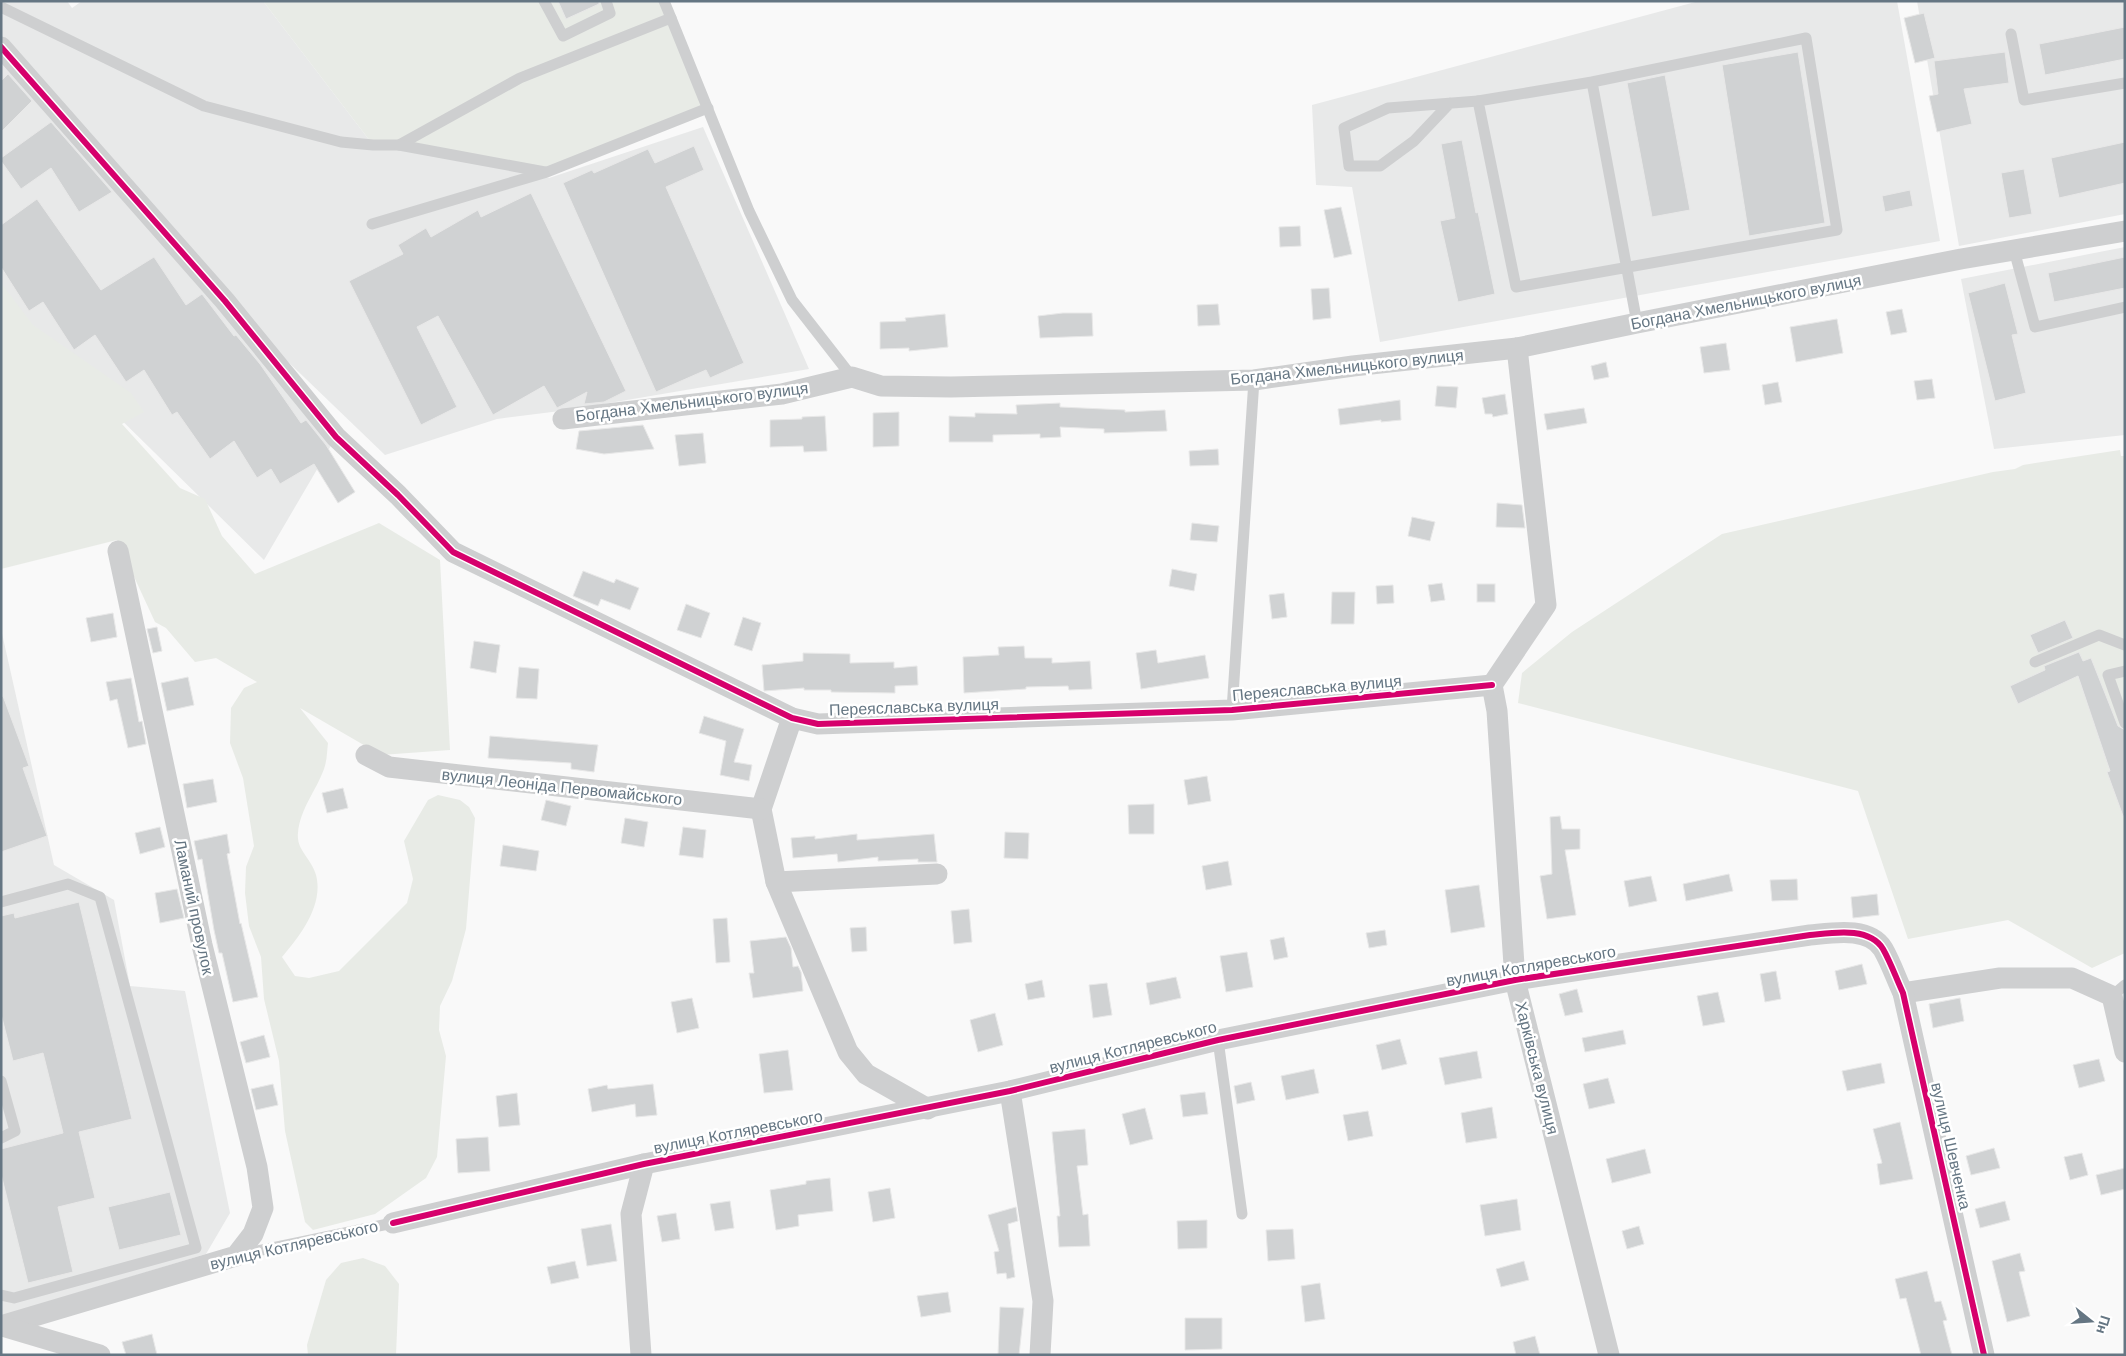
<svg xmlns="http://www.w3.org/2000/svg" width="2126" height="1356" viewBox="0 0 2126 1356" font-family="'DM Sans',sans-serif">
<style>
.built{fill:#e8e9e9}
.green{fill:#e8ebe6}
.building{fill:#d0d2d3;stroke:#e8e8e8}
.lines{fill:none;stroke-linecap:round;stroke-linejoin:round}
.service{stroke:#cecfd0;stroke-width:11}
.minor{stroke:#cecfd0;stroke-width:21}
.cycleway-casing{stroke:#fff;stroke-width:9}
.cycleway{stroke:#d6006c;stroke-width:6}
.labels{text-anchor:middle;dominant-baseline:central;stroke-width:5;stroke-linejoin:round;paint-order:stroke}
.street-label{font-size:16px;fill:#657683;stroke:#fff}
</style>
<rect width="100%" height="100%" fill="#f9f9f9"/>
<!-- built -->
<g class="built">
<path d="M1 1H67L72 8 82 1H263L373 145H399L549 178 703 127 809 369 568 410 497 419 385 455 229 305 336 437 264 560 99 398 1 306Z"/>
<path d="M1699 1H1897L1940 241 1380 342 1352 187 1316 185 1312 105Z"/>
<path d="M1917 1H2125V214L1959 246Z"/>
<path d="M2125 247V435L1994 449 1961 279Z"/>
<path d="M1 629 54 865 114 900 130 986 185 991 230 1213 206 1254 1 1316Z"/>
</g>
<!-- green -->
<g class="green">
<path d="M263 1H661L708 108 547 172 373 145Z"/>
<path d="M1 283 33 325 131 393 144 412 122 424 180 488 205 499 222 536 255 574 379 523 440 560 450 750 381 755 300 708 328 743C327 751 327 761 324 769 316 791 300 809 298 833 296 850 312 859 316 875 324 905 300 936 282 957L295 976 309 978 339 971 407 903 413 879 404 841 428 800 438 795 460 800 469 807 475 818 466 929 452 981 440 1006 439 1030 446 1056 437 1157 426 1178 375 1214 313 1230 305 1222 285 1131 279 1061 264 999 261 957 249 926 245 893 246 867 254 846 243 778 230 743 231 708 244 688 257 682 216 658 195 662 166 628 155 622 117 540 1 569Z"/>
<path d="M2120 450 2121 456H2125V953L2092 968 2008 920 1908 939 1858 791 1518 703 1522 673 1572 632 1722 534 1993 472 2015 469 2023 465Z"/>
<path d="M363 1258 385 1266 399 1284 396 1355H308L307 1345 326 1280 341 1263Z"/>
</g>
<!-- building -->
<g class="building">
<path d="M558 1H599V4L566 19Z"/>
<path d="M1924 13 1935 58 1915 63 1904 18Z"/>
<path d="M2125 27V59L2045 75 2039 44Z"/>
<path d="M1798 52 1825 223 1749 236 1722 65Z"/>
<path d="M2005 52 2009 83 1964 89 1972 124 1937 132 1929 96 1938 94 1934 61Z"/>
<path d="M8 74 32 101 1 132V81Z"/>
<path d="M1665 75 1690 210 1652 217 1627 83Z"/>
<path d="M51 122 112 192 79 212 51 168 21 189 1 161V158Z"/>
<path d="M1462 140 1476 213 1478 212 1495 294 1458 302 1440 221 1455 218 1441 144Z"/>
<path d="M2125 142V183L2059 198 2051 158Z"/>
<path d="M694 146 704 170 666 187 744 363 710 378 706 370 656 392 563 183 592 170 594 173 648 149 655 163Z"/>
<path d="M2024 169 2032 214 2009 218 2001 173Z"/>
<path d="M1910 190 1913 206 1885 212 1882 196Z"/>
<path d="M531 193 626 391 604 402 584 404 587 392 557 408 544 386 493 415 438 316 417 327 457 407 421 425 349 281 403 254 398 245 426 228 431 237 478 210 481 217Z"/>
<path d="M37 199 101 290 154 257 186 305 202 294 234 336 236 335 260 364 301 423 306 420 326 445 355 492 338 503 314 464 280 484 271 469 257 478 234 441 210 459 177 412 172 415 144 370 126 382 95 335 74 350 43 302 29 311 1 267V225Z"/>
<path d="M1341 207 1352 254 1334 258 1324 210Z"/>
<path d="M1300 226 1301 246 1280 247 1279 227Z"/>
<path d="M2125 257V288L2054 302 2048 273Z"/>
<path d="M2005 283 2018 334 2012 335 2026 393 1995 401 1968 293Z"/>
<path d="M1329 288 1331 318 1313 320 1311 289Z"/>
<path d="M1218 304 1220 325 1198 326 1197 305Z"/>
<path d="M1902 309 1907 332 1891 335 1886 312Z"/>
<path d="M1063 313H1092L1093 336 1040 338 1038 316Z"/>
<path d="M945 314 948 347 909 351V348L880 349V322L906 321 905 318Z"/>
<path d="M1837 319 1843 353 1796 362 1790 327Z"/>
<path d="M1726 343 1730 370 1704 373 1700 347Z"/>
<path d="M1606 362 1609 377 1594 380 1591 366Z"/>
<path d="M1932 379 1935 398 1917 400 1914 381Z"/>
<path d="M1778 382 1782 402 1765 405 1762 385Z"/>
<path d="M1437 386 1458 387 1456 408 1435 406Z"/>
<path d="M1505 394 1508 414 1493 417 1492 414H1485L1482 398Z"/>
<path d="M1400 400 1401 420 1381 422V420L1340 425 1338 409Z"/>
<path d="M1060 403V407L1125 410V412L1165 410 1167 431 1104 433V429L1060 427 1061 437 1040 438V434L993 435V442H949V416L975 417V413L1017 414 1016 405Z"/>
<path d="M1584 408 1587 423 1547 430 1544 414Z"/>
<path d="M899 412V446L873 447V413Z"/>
<path d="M825 416 827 451 804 452 803 446 770 447V420L802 419V417Z"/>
<path d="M643 425 654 449 604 454 576 449 579 431Z"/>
<path d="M703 433 706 463 679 466 675 435Z"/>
<path d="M1218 449 1219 465 1190 466 1189 451Z"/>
<path d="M1497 503 1522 505 1525 528 1496 527Z"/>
<path d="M1412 517 1435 522 1430 541 1408 536Z"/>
<path d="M1192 523 1219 526 1217 542 1190 540Z"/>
<path d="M1172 569 1197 574 1194 591 1169 586Z"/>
<path d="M583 571 614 583 616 579 639 588 630 610 601 599 598 606 573 596Z"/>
<path d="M1442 583 1445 600 1431 602 1428 585Z"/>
<rect x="1477" y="584" width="18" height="18"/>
<path d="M1393 585 1394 603 1377 604 1376 586Z"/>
<path d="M1332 592H1355L1354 624H1331Z"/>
<path d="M1284 593 1287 617 1272 619 1269 595Z"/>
<path d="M686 604 710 613 701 638 677 630Z"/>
<path d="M113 613 117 637 91 642 86 618Z"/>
<path d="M743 617 761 623 752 651 734 645Z"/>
<path d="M2065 620 2073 638 2038 653 2030 635Z"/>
<path d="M157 627 162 651 153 653 147 629Z"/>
<path d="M474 641 500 645 496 673 470 668Z"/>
<path d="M1024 646 1025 658H1052V663L1090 661 1092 689 1069 690 1068 686 1026 687V689L964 693 963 657 999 655 998 647Z"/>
<path d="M1156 650 1158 663 1205 655 1209 678 1141 689 1136 653Z"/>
<path d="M2079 652 2083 661 2091 658 2118 726 2125 730V816H2123L2107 772 2110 771 2078 676 2018 704 2010 686 2045 670 2044 666Z"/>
<path d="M803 653 850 654V663L894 662V668L917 666 918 685 895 686V693L831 692V690H804V688L764 691 762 665 803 661Z"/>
<path d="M519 667 539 669 537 699 516 698Z"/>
<path d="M188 677 194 705 167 711 161 683Z"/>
<path d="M131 678 139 722 142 721 146 744 128 748 117 699 110 701 106 682Z"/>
<path d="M3 696 29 766 23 768 47 836 1 852V697Z"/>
<path d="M704 716 744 729 734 762 752 765 749 781 720 775 726 741 699 733Z"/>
<path d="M490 736 598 745 594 772 571 769V763L488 758Z"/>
<path d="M1207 776 1211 801 1188 805 1184 780Z"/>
<path d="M213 779 217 802 187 808 183 784Z"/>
<path d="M343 788 348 808 327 813 322 793Z"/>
<path d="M546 800 571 806 566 826 541 820Z"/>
<path d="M1154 804V834H1129L1128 805Z"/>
<path d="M1560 816 1562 829H1580V849L1565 850 1576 915 1547 919 1540 876 1552 874 1550 817Z"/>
<path d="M625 818 648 822 644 847 621 843Z"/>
<path d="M160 827 165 847 140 854 135 833Z"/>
<path d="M683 827 706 830 703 858 679 855Z"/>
<path d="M1005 832 1029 833 1028 859 1004 858Z"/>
<path d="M227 834 230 853 227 854 240 924 241 923 258 997 233 1002 222 953H219L214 930 202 859 198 860 194 841Z"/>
<path d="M857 834V840L934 834 937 862H918V859L878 861V857L838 862 837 854 793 858 791 838 815 836V839Z"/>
<path d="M503 845 539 851 536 871 500 866Z"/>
<path d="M1228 861 1232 885 1206 890 1202 866Z"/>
<path d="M1729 874 1733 891 1686 901 1683 884Z"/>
<path d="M1651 876 1657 901 1629 907 1624 881Z"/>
<path d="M1797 879 1798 900 1772 901 1770 880Z"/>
<path d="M1479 885 1485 927 1451 933 1445 890Z"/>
<path d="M177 889 184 918 160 923 155 893Z"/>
<path d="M1877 894 1879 915 1853 918 1851 897Z"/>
<path d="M79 902 132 1119 79 1132 95 1198 58 1207 73 1272 28 1283 1 1174V1149L63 1133 43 1053 13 1061 1 1014V916L14 913 15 918Z"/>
<path d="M969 909 972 942 954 944 951 911Z"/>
<path d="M727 918 730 962 716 963 713 919Z"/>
<path d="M866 927 867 951 852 952 850 928Z"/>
<path d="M1385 930 1387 945 1369 948 1366 933Z"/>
<path d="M786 937 791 948 793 967 798 966 801 972 803 991 753 998 749 973H754L750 941Z"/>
<path d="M1284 937 1288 957 1274 960 1270 940Z"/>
<path d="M1247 952 1253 987 1226 992 1220 956Z"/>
<path d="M1862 964 1867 984 1839 990 1835 971Z"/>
<path d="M1776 971 1781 999 1765 1002 1760 974Z"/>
<path d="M1176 977 1181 998 1150 1005 1146 983Z"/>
<path d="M1042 980 1045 997 1028 1000 1025 984Z"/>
<path d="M1107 983 1112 1015 1093 1018 1089 985Z"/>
<path d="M1577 989 1583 1012 1565 1016 1559 994Z"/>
<path d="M1718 992 1725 1022 1703 1026 1697 996Z"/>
<path d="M692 998 699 1028 677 1033 671 1002Z"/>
<path d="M1960 998 1964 1021 1933 1028 1929 1004Z"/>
<path d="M995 1013 1003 1045 978 1052 970 1020Z"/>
<path d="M1623 1030 1626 1044 1585 1052 1582 1038Z"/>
<path d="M264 1035 270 1057 246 1063 240 1042Z"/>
<path d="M1400 1039 1407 1064 1382 1070 1376 1045Z"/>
<path d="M788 1050 793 1090 764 1093 759 1054Z"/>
<path d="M1477 1051 1482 1078 1445 1085 1439 1058Z"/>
<path d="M2099 1059 2105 1081 2079 1088 2073 1065Z"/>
<path d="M1881 1063 1885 1083 1847 1091 1842 1071Z"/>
<path d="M1314 1069 1319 1093 1286 1100 1281 1076Z"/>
<path d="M1608 1078 1615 1103 1589 1109 1583 1084Z"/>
<path d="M1251 1082 1255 1100 1237 1104 1234 1086Z"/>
<path d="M273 1084 278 1105 256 1110 251 1089Z"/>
<path d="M653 1084 657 1115 636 1117 635 1104 592 1112 588 1089 607 1085 608 1089Z"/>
<path d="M1205 1092 1208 1114 1183 1117 1180 1095Z"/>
<path d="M517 1093 520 1125 499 1127 496 1096Z"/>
<path d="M1492 1107 1497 1138 1466 1143 1461 1113Z"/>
<path d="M1145 1108 1153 1139 1130 1145 1122 1114Z"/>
<path d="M1368 1111 1373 1136 1348 1141 1343 1115Z"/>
<path d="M1900 1122 1913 1179 1880 1185 1877 1164 1882 1163 1873 1129Z"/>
<path d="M1085 1129 1088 1165 1077 1166 1083 1215 1088 1214 1090 1246 1059 1247 1057 1216H1060L1052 1132Z"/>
<path d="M488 1137 490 1171 458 1173 456 1139Z"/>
<path d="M1994 1148 2000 1168 1971 1175 1966 1156Z"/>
<path d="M1645 1149 1651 1173 1612 1183 1606 1159Z"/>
<path d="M2082 1153 2088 1175 2070 1180 2064 1157Z"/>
<path d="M2125 1168V1189L2101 1195 2096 1175Z"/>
<path d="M830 1178 833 1211 798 1215 799 1226 776 1230 770 1190 806 1184V1181Z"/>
<path d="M890 1188 895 1218 873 1222 868 1192Z"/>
<path d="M170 1192 181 1235 119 1250 108 1207Z"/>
<path d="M1517 1199 1521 1230 1485 1236 1480 1205Z"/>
<path d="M730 1201 734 1228 715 1231 710 1204Z"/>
<path d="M2005 1201 2010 1220 1980 1228 1975 1209Z"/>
<path d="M1016 1207 1018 1221 1008 1224 1015 1277 1007 1279 1006 1273 997 1274 994 1252 999 1251 988 1215Z"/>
<path d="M676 1213 680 1239 662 1242 657 1216Z"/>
<path d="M1207 1220V1248L1178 1249 1177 1221Z"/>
<path d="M611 1224 617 1261 587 1266 581 1229Z"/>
<path d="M1639 1226 1644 1244 1627 1249 1622 1231Z"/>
<path d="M1293 1229 1295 1259 1268 1261 1266 1230Z"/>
<path d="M2020 1253 2025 1271 2019 1272 2030 1316 2007 1322 1992 1261Z"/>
<path d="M575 1261 579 1278 551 1284 547 1267Z"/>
<path d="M1524 1261 1529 1280 1501 1287 1496 1269Z"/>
<path d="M1927 1271 1935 1302 1941 1301 1947 1320 1943 1321 1952 1355H1921L1906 1298 1900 1299 1895 1279Z"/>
<path d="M1320 1283 1325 1319 1305 1322 1301 1286Z"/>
<path d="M948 1292 951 1312 921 1317 917 1296Z"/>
<path d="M1000 1307 1024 1308 1019 1355H998Z"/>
<path d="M1185 1318H1222V1349L1185 1350Z"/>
<path d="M152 1334 157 1355H126L122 1342Z"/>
<path d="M1535 1336 1540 1355H1516L1513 1342Z"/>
</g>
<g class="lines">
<!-- service -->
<g class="service">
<path d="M544 1 563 36 610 13 606 1"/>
<path d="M664 1 671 18"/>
<path d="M1 7 204 106 341 142 373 145H399L520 78 671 18 749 211 792 300 852 377"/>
<path d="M2011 34 2024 100 2125 83"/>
<path d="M1592 82 1478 101 1516 287 1837 230 1806 38 1592 82 1637 323"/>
<path d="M1450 103 1414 141 1380 166H1349L1344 128 1388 108 1478 101"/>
<path d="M399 145 545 172"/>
<path d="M372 224 547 172 708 108"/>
<path d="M2014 250 2035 327 2125 307"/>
<path d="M2035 662 2099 635 2125 645"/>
<path d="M2125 671 2108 675 2125 723"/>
<path d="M1232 710 1254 380"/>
<path d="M1 902 68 884 100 897 196 1248 14 1298 1 1295"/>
<path d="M2112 996 2125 985"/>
<path d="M1218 1040 1242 1214"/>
<path d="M1 1081 15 1131 1 1138"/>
<path d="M238 1255 393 1223"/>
</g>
<!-- minor -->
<g class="minor">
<path d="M1 47 225 301 336 437 398 495 453 552 792 718 818 724 1232 710 1492 685"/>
<path d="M563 419 782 394 852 377 881 386 951 387 1254 380 1353 366 1517 348 1637 323 1961 259 2125 231"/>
<path d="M1492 685 1497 711 1515 980 1609 1355"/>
<path d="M1492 685 1546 605 1517 348"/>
<path d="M792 718 761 809 776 882 848 1052 866 1074 928 1109"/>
<path d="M366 755 389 767 761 809"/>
<path d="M776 882 937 874"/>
<path d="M1903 993 2000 978H2072L2112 996 2125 1052"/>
<path d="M1010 1091 1043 1301 1040 1355"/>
<path d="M393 1223 644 1164 1010 1091 1218 1040 1515 980 1810 935C1832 933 1869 926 1883 949 1891 963 1896 978 1903 993L1984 1355"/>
<path d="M1 1326 236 1256 253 1234 263 1208 257 1167 202 945 118 551"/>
<path d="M2 1326 100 1355"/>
<path d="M641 1355 631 1214 644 1164"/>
</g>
<defs>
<g id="cycleway">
<path d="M1 47 225 301 336 437 398 495 453 552 792 718 818 724 1232 710 1492 685"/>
<path d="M393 1223 644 1164 1010 1091 1218 1040 1515 980 1810 935C1832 933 1869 926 1883 949 1891 963 1896 978 1903 993L1984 1355"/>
</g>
</defs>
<!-- cycleway casing -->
<use href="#cycleway" class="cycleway-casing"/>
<!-- cycleway -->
<use href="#cycleway" class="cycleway"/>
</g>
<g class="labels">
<!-- street labels -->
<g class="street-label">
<text transform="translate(1746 302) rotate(-11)">Богдана Хмельницького вулиця</text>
<text transform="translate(1347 367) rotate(-6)">Богдана Хмельницького вулиця</text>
<text transform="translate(692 402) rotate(-7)">Богдана Хмельницького вулиця</text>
<text transform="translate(1317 688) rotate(-5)">Переяславська вулиця</text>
<text transform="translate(914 707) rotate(-2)">Переяславська вулиця</text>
<text transform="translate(562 787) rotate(6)">вулиця Леоніда Первомайського</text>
<text transform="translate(194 907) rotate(78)">Ламаний провулок</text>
<text transform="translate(1531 966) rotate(-10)">вулиця Котляревського</text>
<text transform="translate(1133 1047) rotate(-14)">вулиця Котляревського</text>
<text transform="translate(1537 1068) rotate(76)">Харківська вулиця</text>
<text transform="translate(738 1132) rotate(-11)">вулиця Котляревського</text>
<text transform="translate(1951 1146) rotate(77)">вулиця Шевченка</text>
<text transform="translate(294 1245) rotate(-13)">вулиця Котляревського</text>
</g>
</g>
<!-- border -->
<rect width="2126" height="1356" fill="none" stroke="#657683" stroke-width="5"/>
<!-- north arrow -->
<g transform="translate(2091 1321) rotate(107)" stroke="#ffffff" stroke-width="4" paint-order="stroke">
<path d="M0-4L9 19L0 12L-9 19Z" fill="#657683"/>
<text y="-8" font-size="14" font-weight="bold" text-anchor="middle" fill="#657683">Пн</text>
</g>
</svg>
